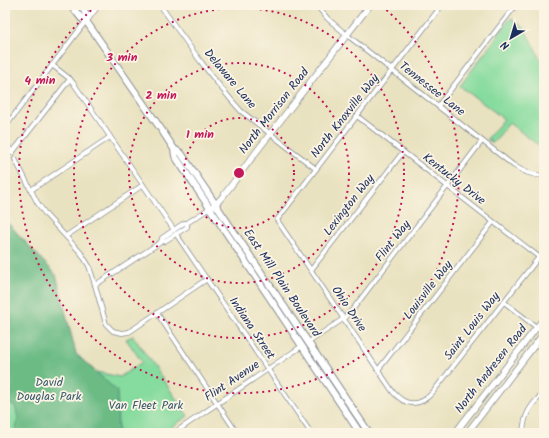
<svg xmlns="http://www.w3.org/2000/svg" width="549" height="438" viewBox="0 0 549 438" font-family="Kalam,sans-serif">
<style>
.green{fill:#86db9e;stroke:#50857e}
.forest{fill:#6cbb85;stroke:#447572}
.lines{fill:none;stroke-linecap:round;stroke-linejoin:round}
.street-casing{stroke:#82888f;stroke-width:5.5}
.secondary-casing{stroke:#82888f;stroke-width:7}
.primary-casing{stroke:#82888f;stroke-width:8}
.street{stroke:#fff;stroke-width:4}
.secondary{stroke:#fff;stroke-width:5.5}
.primary{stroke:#fff;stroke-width:6}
.ring{fill:none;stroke:#c2185b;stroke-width:2;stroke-dasharray:2 4}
.labels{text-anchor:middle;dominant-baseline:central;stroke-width:3.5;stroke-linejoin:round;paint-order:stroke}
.street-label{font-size:12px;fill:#1b2f5e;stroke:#fcf5e5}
.park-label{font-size:12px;fill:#365a6e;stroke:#fcf5e5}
.centre{fill:#c2185b;stroke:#fcf5e5;stroke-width:2}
.ring-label{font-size:12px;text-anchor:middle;font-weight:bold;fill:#c2185b;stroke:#fcf5e5;stroke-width:3.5;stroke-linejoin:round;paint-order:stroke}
</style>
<rect width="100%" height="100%" fill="#fcf5e5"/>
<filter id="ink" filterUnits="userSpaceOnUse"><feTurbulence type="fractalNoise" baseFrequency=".025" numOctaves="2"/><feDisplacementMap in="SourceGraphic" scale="8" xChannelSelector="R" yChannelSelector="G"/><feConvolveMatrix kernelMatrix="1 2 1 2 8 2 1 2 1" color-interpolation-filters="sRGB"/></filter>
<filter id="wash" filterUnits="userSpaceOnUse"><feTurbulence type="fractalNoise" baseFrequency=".012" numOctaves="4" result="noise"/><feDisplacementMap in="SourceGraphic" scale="16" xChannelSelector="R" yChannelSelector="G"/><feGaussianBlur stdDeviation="0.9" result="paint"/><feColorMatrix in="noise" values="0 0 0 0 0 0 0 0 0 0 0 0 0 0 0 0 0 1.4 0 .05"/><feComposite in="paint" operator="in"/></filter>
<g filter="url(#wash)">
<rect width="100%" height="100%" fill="#e9e2c0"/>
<!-- green -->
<g class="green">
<path d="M511 18 524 28 542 62 544 61V146L542 148 509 123 493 143 487 139 504 119 460 86Z"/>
<path d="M5 220 56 275 76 354 96 372 120 377 142 362 126 339 133 336 188 416 163 433H5Z"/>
</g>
<!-- forest -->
<path class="forest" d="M5 220 56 275 76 354 117 391 118 433H15L18 418 15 406 9 403 5 397Z"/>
</g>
<g filter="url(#ink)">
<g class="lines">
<defs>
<g id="street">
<path d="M160 5C185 40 212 79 241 111L316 169"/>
<path d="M316 5 328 19 347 35 513 165C524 172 531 175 544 176"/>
<path d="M442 5 277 220 393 392C406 407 420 407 433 392L539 257 544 253"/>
<path d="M52 65 70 79 74 84 174 230"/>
<path d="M438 106 516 5"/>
<path d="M357 116 539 257"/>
<path d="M5 127 86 21"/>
<path d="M5 140 12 153 70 79"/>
<path d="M15 159 37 202 46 215 81 253 89 266 95 285 106 324 113 331 122 333 129 332 207 279"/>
<path d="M31 190 110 137"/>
<path d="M176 234 311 433"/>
<path d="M66 236 143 185"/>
<path d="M161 242 162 238 184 223H187L210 208"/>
<path d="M311 270 403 152"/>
<path d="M95 285 161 242 165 241 187 227V223"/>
<path d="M504 302 544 333"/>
<path d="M157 313 237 433"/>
<path d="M309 342 343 319 353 309 482 141"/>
<path d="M378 370 493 222"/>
<path d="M174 433 302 346"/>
<path d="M523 433C524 415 530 405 544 393"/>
</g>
<g id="secondary">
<path d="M86 21 98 5"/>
<path d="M212 207 216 204 224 195 260 147 370 5"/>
<path d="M455 433 544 318"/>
<path d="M467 433 544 333"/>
</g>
<g id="primary">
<path d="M71 5 81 18 86 21"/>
<path d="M81 5 85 12 86 21 163 132 174 149 175 156 360 433"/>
<path d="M174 149 181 153 369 433"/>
</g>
</defs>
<!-- street casing -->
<use href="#street" class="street-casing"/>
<!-- secondary casing -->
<use href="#secondary" class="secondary-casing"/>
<!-- primary casing -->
<use href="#primary" class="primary-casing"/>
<!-- street -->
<use href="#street" class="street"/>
<!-- secondary -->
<use href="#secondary" class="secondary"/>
<!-- primary -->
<use href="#primary" class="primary"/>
</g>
</g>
<!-- distance rings -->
<g class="ring">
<circle cx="239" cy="173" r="55"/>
<circle cx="239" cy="173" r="110"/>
<circle cx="239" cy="173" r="165"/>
<path d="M382 6A220 220 0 1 1 96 6"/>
</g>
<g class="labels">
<!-- street labels -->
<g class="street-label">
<text transform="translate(230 79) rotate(50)">Delaware Lane</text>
<text transform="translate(432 89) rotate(38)">Tennessee Lane</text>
<text transform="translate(274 111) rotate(-52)">North Morrison Road</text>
<text transform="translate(345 116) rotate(-52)">North Knoxville Way</text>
<text transform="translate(454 179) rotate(38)">Kentucky Drive</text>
<text transform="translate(349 205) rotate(-52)">Lexington Way</text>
<text transform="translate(393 241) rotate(-52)">Flint Way</text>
<text transform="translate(282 283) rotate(56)">East Mill Plain Boulevard</text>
<text transform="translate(428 290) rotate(-52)">Louisville Way</text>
<text transform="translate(349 309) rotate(56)">Ohio Drive</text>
<text transform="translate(472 326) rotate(-52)">Saint Louis Way</text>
<text transform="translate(252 328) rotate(56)">Indiana Street</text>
<text transform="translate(491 369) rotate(-52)">North Andresen Road</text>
<text transform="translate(232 381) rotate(-34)">Flint Avenue</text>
</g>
<!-- park labels -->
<g class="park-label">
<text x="49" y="382">David<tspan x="49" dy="14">Douglas Park</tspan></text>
<text x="146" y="405">Van Fleet Park</text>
</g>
</g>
<circle cx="239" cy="173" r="6" class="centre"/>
<g class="ring-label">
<text x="122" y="61">3 min</text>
<text x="40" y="84">4 min</text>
<text x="161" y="99">2 min</text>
<text x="200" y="138">1 min</text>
</g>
<!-- margin -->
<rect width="549" height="438" fill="none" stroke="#fcf5e5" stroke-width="20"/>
<!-- north arrow -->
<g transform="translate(511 38) rotate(218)" stroke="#fcf5e5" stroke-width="3" paint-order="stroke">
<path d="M0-3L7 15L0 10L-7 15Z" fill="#1b2f5e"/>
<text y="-6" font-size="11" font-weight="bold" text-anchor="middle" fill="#1b2f5e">N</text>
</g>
</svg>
